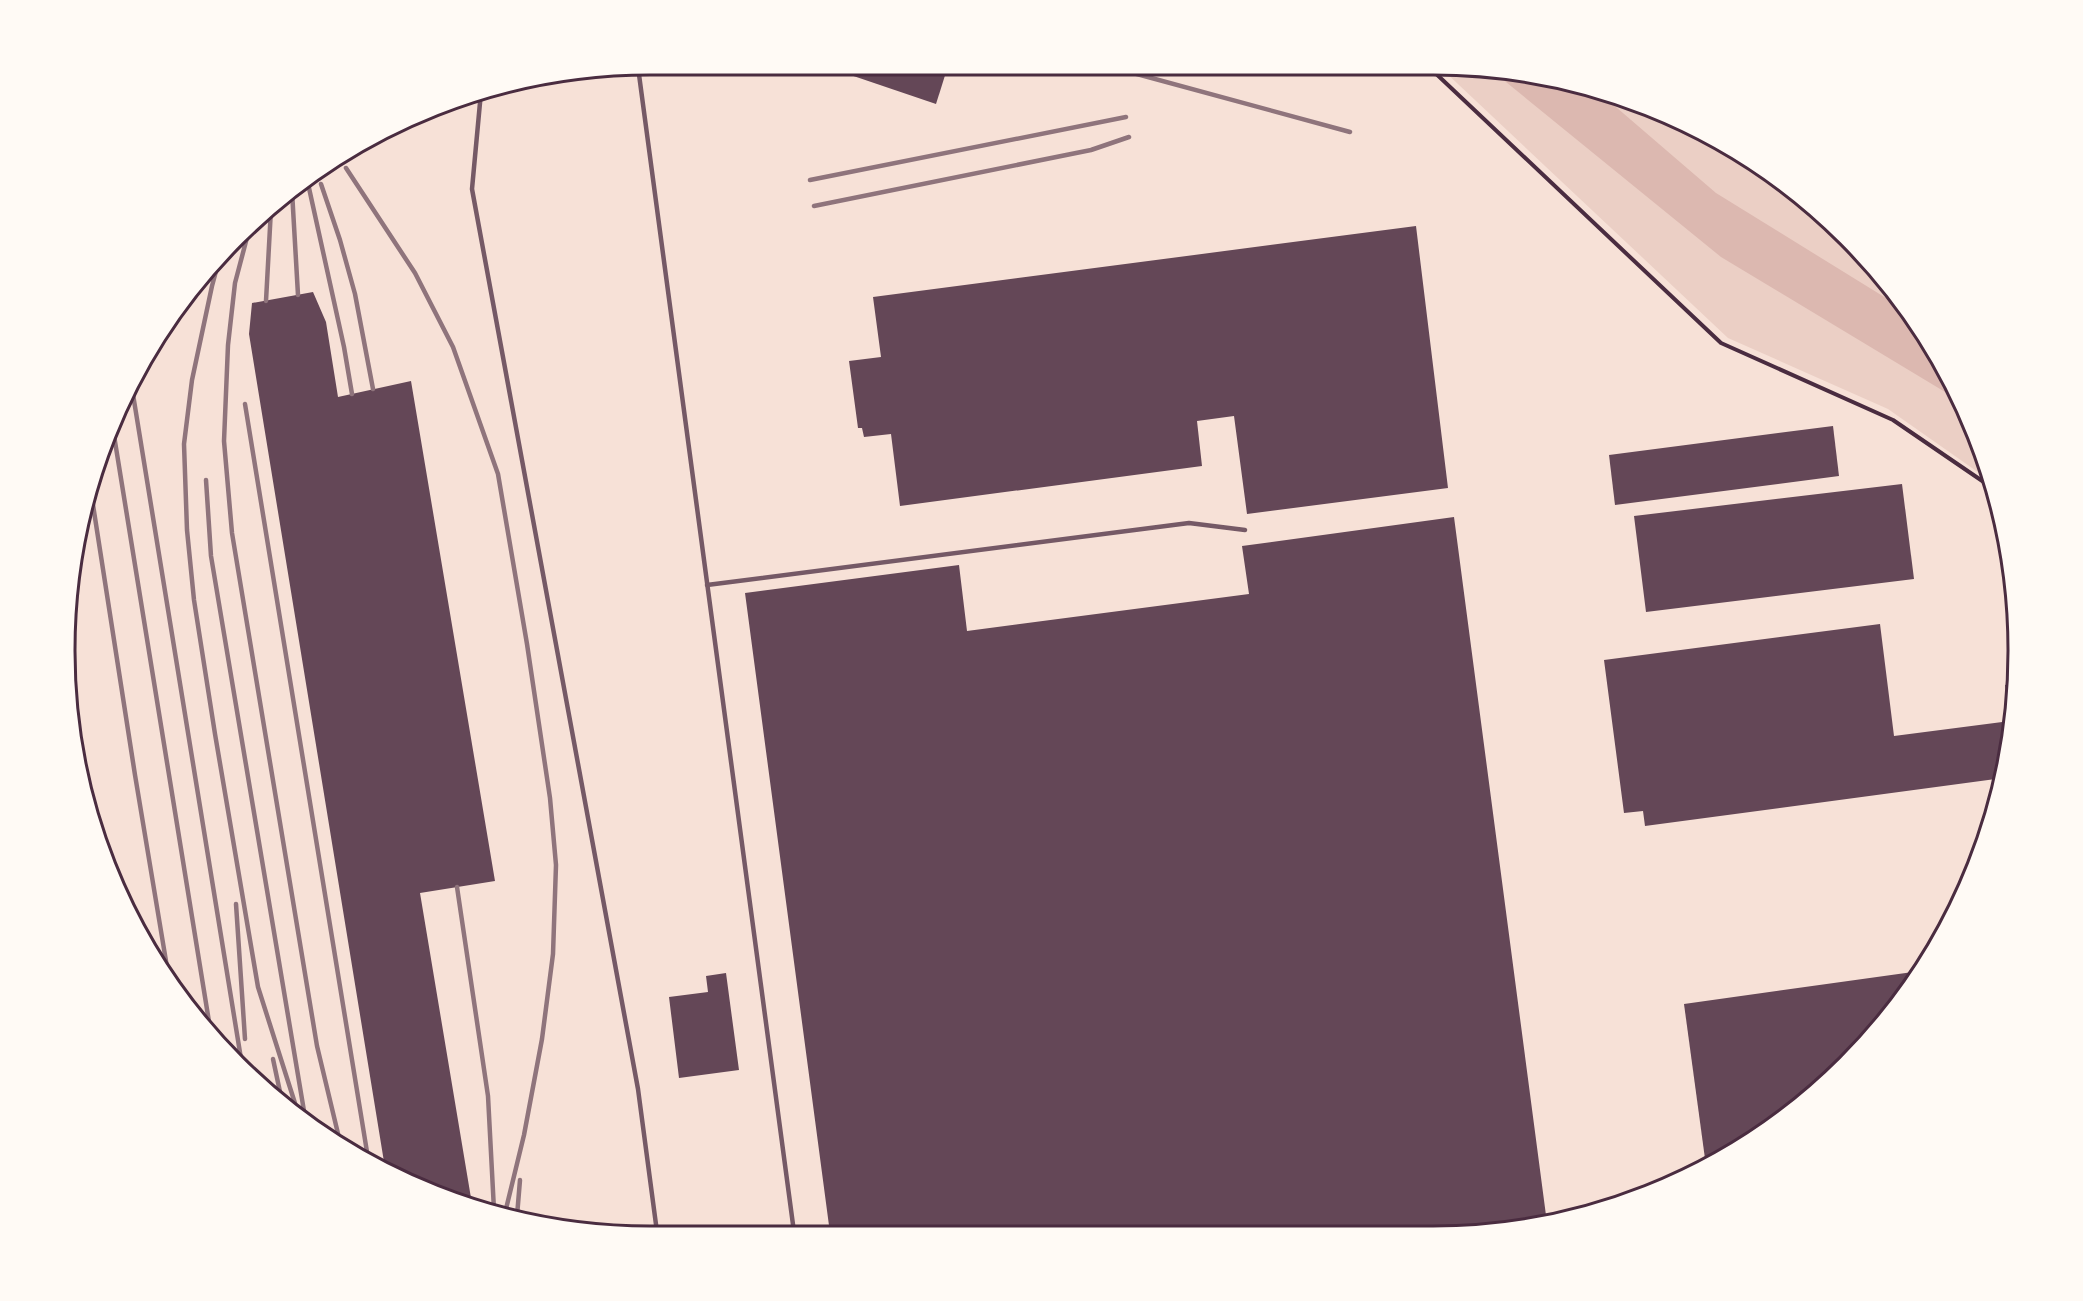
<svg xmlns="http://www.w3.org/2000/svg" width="2083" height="1301" viewBox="0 0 2083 1301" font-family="'Space Grotesk',sans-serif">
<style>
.green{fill:#ebcfc5}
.water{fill:#dcb8b0}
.building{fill:#644757}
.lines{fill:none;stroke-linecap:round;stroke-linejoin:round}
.path{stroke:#4a2c40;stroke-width:4}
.service{stroke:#755966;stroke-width:4.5}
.rail{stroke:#8f747c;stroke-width:4.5}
.rim{fill:none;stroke:#4a2c40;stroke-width:3}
</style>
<rect width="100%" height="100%" fill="#f7e1d7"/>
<!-- green -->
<path class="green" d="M1442 69H1509L1656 109 1789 185 1873 264 1940 357 1987 462 1992 482 1888 409 1728 338Z"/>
<!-- water -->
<path class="water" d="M1490 69H1509L1602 95 1716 193 1907 311 1940 357 1960 401 1721 257Z"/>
<!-- building -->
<g class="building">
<path d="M821 65 948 66 936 104Z"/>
<path d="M1416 226 1448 488 1247 514 1234 416 1197 421 1202 466 900 506 891 434 864 437 862 428H858L849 361 881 357 873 297Z"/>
<path d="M313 292 326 322 338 397 411 381 495 881 420 893 472 1204 427 1192 385 1168 249 334 252 303Z"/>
<path d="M1833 426 1839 476 1615 505 1609 455Z"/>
<path d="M1902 484 1914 579 1646 612 1634 516Z"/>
<path d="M1454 517 1547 1223 1471 1235 830 1233 745 593 959 565 967 631 1249 594 1242 546Z"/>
<path d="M1880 624 1894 736 2010 721 2005 685 2017 683 2003 778 1645 826 1643 811 1624 813 1604 660Z"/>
<path d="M1920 971 1898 1007 1819 1091 1725 1158 1706 1166 1684 1004Z"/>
<path d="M726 973 739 1070 679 1078 669 997 708 992 706 976Z"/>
</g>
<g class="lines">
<!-- path -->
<path class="path" d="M1431 69 1721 343 1893 420 1994 489"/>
<!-- service -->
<g class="service">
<path d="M638 67 794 1232"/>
<path d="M481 92 472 189 638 1089 657 1232"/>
<path d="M707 585 1189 523 1245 530"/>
</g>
<!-- rail -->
<g class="rail">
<path d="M1111 67 1350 132"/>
<path d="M346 168 415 273 453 347 498 474 527 644 550 798 556 865 553 954 542 1039 524 1135 505 1213"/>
<path d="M810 180 1126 117"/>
<path d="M321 184 340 240 355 294 373 389"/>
<path d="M309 188 344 347 352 394"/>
<path d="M292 191 298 295"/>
<path d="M814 206 1091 150 1129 137"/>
<path d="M249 230 235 283 228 345 224 441 232 533 317 1046 340 1142"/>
<path d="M219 260 212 286 192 380 184 444 187 530 194 600 215 734 258 987 300 1119"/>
<path d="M266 301 271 209"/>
<path d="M131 382 243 1071"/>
<path d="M245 404 368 1158"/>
<path d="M112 423 211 1034"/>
<path d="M206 480 211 556 304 1111"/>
<path d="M91 492 135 775 170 985"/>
<path d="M457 887 488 1096 494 1210"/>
<path d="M236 904 245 1039"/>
<path d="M273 1059 283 1106"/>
<path d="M517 1216 520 1180"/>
</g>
</g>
<!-- crop -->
<path d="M0 0H2083V1301H0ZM650 75H1433A575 575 0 0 1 2008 650V651A575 575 0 0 1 1433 1226H650A575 575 0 0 1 75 651V650A575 575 0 0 1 650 75Z" fill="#fffaf5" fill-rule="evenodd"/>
<path class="rim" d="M650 75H1433A575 575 0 0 1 2008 650V651A575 575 0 0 1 1433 1226H650A575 575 0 0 1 75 651V650A575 575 0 0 1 650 75Z"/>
</svg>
